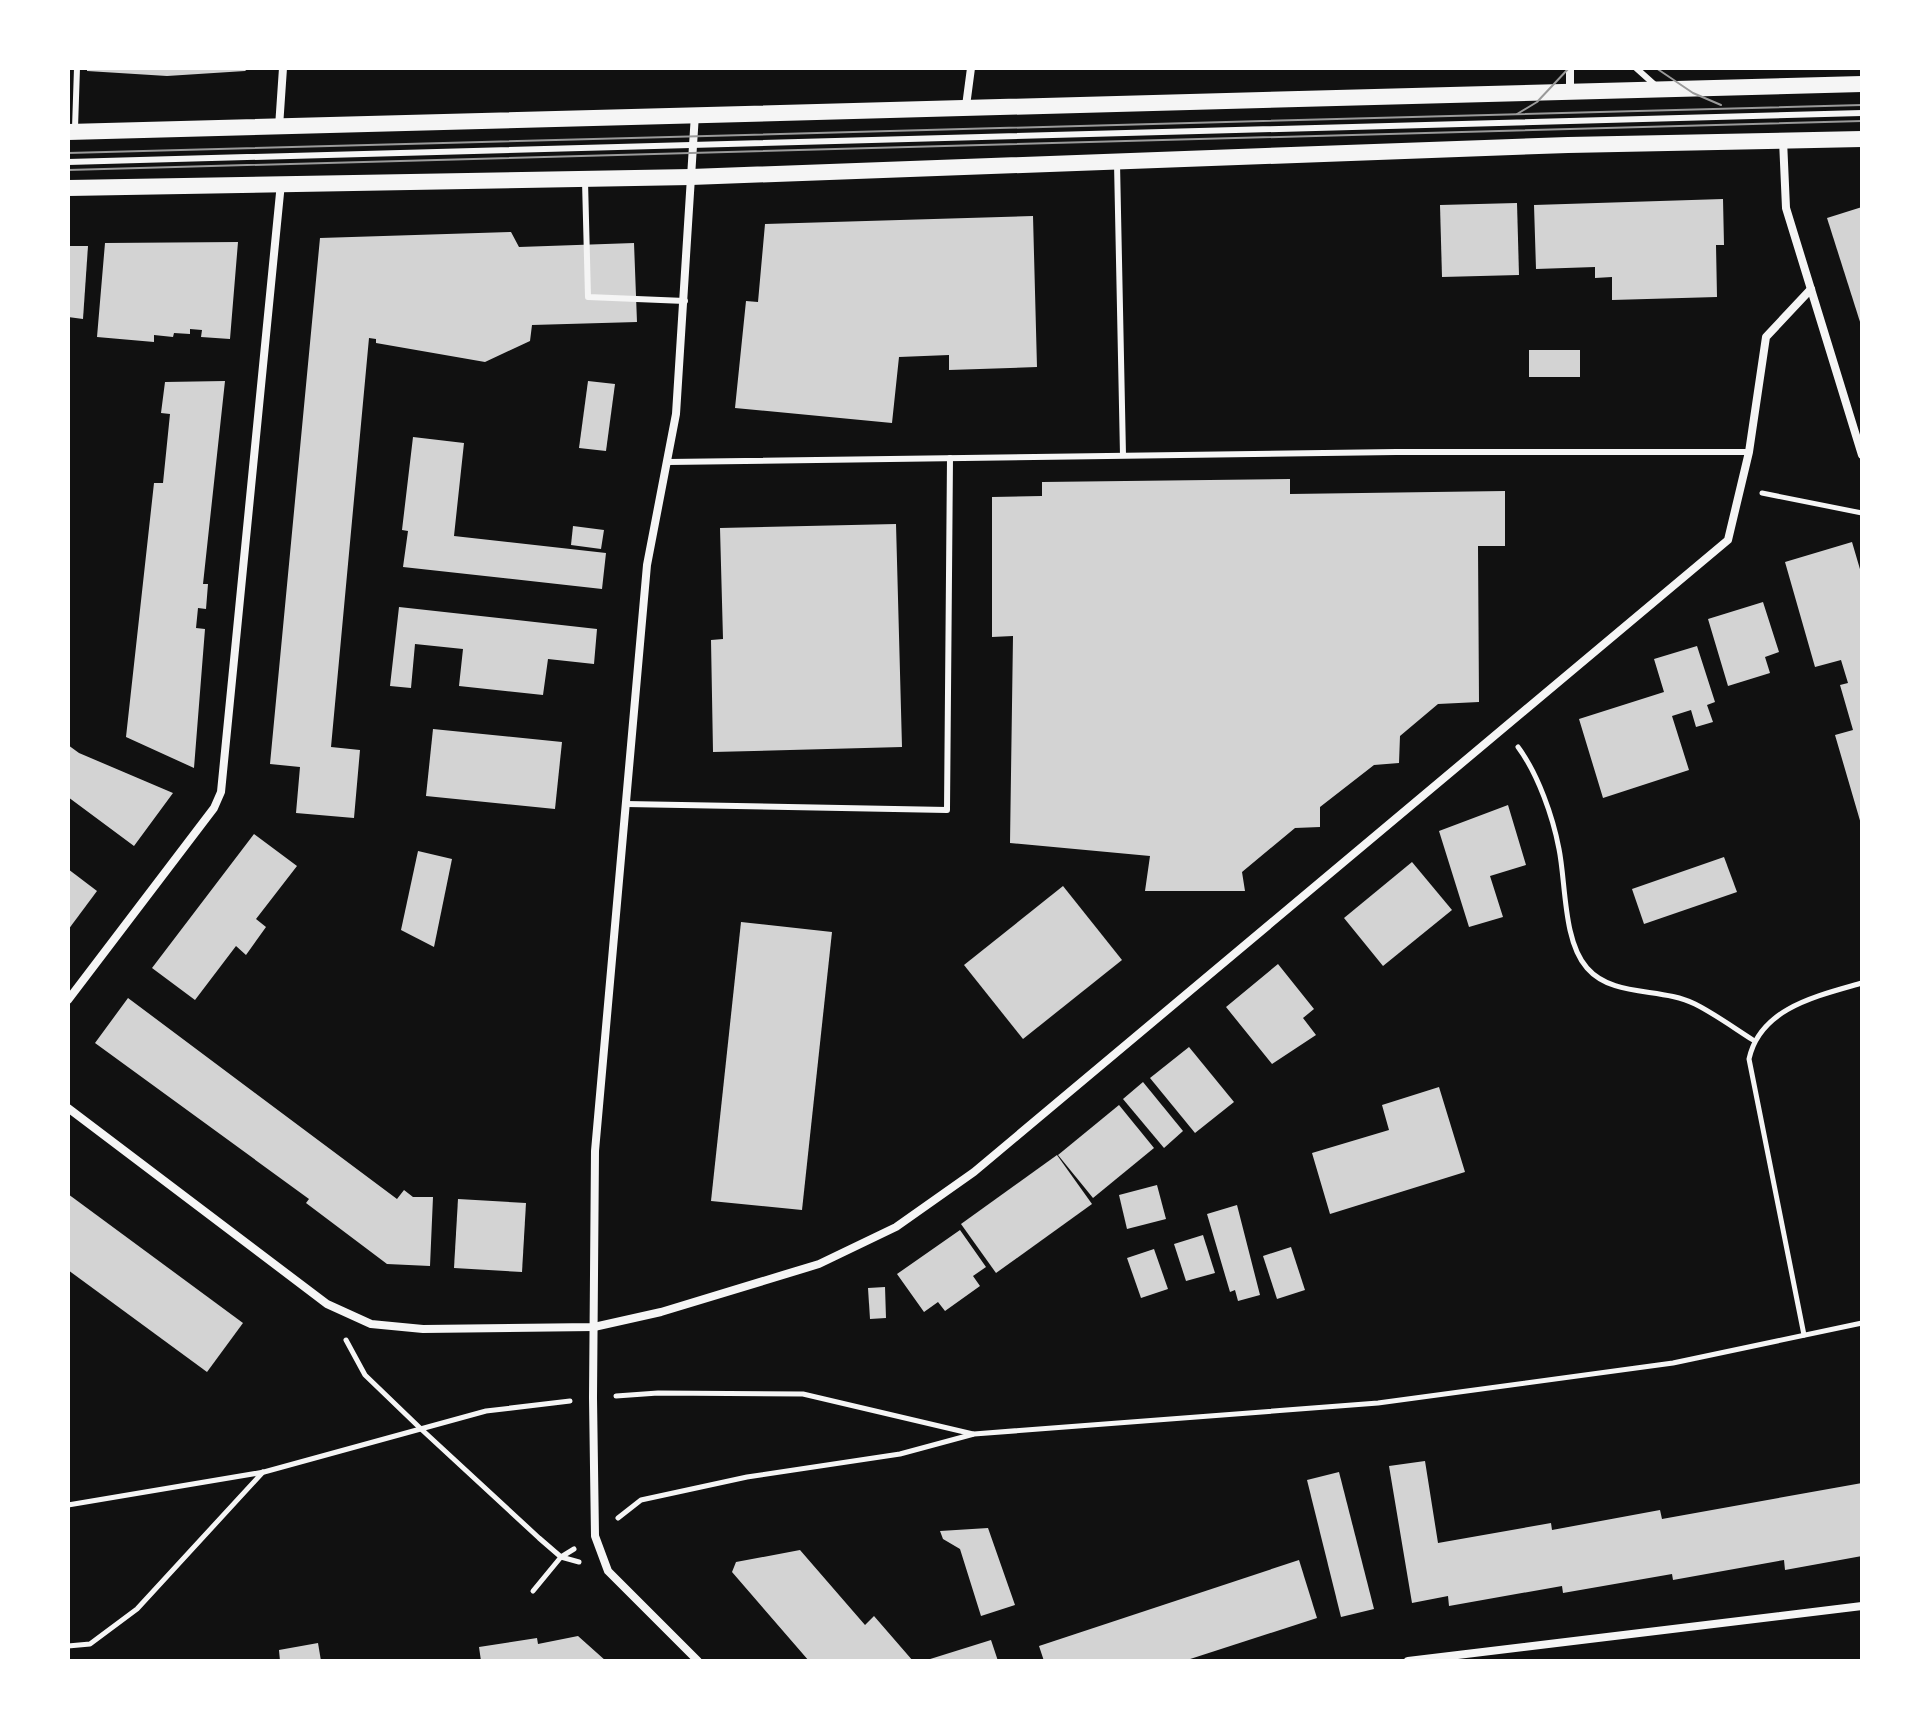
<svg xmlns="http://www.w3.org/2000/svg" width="1930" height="1729" viewBox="0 0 1930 1729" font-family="'Titillium Web',sans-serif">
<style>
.building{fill:#d3d3d3}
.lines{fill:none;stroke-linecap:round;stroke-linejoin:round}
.path{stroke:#f5f5f5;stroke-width:5}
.service{stroke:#f5f5f5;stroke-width:6}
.minor{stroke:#f5f5f5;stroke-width:8}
.secondary{stroke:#f5f5f5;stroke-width:16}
.tram{stroke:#9a9a9a;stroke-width:2}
</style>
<rect width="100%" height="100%" fill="#111"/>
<!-- building -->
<g class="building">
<path d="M87 68H249L245 71 167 76 87 71Z"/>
<path d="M1723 199 1724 245H1716L1717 297 1612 300V277L1595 278V267L1536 269 1534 205Z"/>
<path d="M1517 203 1519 275 1442 277 1440 205Z"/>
<path d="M1862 207V325H1861L1827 218Z"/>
<path d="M1033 216 1037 367 949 370V355L899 357 892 423 735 408 746 301 758 302 765 224Z"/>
<path d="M511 232 519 247 634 243 637 322 532 325 530 341 485 362 376 343V339L369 338 331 747 360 750 354 818 296 813 300 767 270 764 320 238Z"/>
<path d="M238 242 230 339 201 337 202 330 190 329V334L174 333 173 337 154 335V342L97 337 105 243Z"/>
<path d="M68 246H88L83 319 68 317Z"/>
<rect x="1529" y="350" width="51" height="27"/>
<path d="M225 381 203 584H208L206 609 198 608 196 628 205 629 194 768 126 737 154 483H163L170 414 161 413 165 382Z"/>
<path d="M588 381 615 384 606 451 579 448Z"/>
<path d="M413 437 464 443 454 536 606 553 602 589 403 567 408 531 402 530Z"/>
<path d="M1290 479V494L1505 491V546H1478L1479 702 1438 704 1400 736 1399 763 1374 765 1320 807V827L1295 828 1242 872 1245 891H1145L1150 856 1010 843 1013 636 992 637V497L1042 496V482Z"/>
<path d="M896 524 902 747 713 752 711 640 723 639 720 528Z"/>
<path d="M573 526 604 530 601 549 571 545Z"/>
<path d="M1852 542 1862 576 1861 824 1835 735 1853 730 1840 685 1848 683 1841 660 1815 667 1785 562Z"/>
<path d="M1763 602 1779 652 1765 657 1770 673 1728 686 1708 619Z"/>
<path d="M399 607 597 629 594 664 548 659 543 695 459 686 463 649 415 644 411 688 390 686Z"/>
<path d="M1697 646 1715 702 1707 705 1713 722 1696 727 1691 710 1672 716 1689 770 1603 798 1579 719 1664 692 1654 659Z"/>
<path d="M433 729 562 742 555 809 426 796Z"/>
<path d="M68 745 79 753 173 793 134 846 68 797Z"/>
<path d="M1508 805 1526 865 1490 876 1503 917 1469 927 1439 831Z"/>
<path d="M254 834 297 866 256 919 266 927 246 955 236 946 195 1000 152 968Z"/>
<path d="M418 851 452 859 434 947 401 930Z"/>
<path d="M1724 857 1737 892 1644 924 1632 889Z"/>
<path d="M1412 862 1452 910 1383 966 1344 918Z"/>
<path d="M68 869 97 891 68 930Z"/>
<path d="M1063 886 1122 960 1023 1039 964 965Z"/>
<path d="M741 922 832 932 802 1210 711 1201Z"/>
<path d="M1278 964 1314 1009 1303 1018 1316 1035 1272 1064 1226 1007Z"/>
<path d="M128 998 397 1199 404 1190 413 1197H433L430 1266 387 1264 306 1203 309 1199 95 1043Z"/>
<path d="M1189 1047 1234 1102 1195 1133 1150 1078Z"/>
<path d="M1143 1082 1183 1131 1164 1148 1123 1099Z"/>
<path d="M1439 1087 1465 1172 1330 1214 1312 1153 1389 1130 1382 1105Z"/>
<path d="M1119 1105 1154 1148 1093 1198 1058 1155Z"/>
<path d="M1057 1155 1092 1204 996 1273 961 1224Z"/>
<path d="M1157 1185 1166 1219 1127 1229 1119 1195Z"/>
<path d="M68 1194 243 1323 207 1372 68 1270Z"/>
<path d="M458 1199 526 1203 522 1272 454 1268Z"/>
<path d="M1237 1205 1260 1295 1238 1301 1235 1290 1230 1292 1207 1214Z"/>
<path d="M960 1230 986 1267 973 1276 980 1286 945 1311 938 1302 924 1312 897 1274Z"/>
<path d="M1203 1235 1215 1273 1186 1281 1174 1244Z"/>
<path d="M1291 1247 1305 1290 1277 1299 1263 1256Z"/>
<path d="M1154 1249 1168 1289 1141 1298 1127 1258Z"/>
<path d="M885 1287 886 1318 870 1319 868 1288Z"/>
<path d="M1425 1461 1438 1543 1551 1523 1552 1530 1660 1510 1662 1519 1862 1483V1556L1785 1570 1784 1560 1673 1580 1672 1574 1563 1593 1562 1586 1449 1606 1448 1596 1412 1603 1389 1466Z"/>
<path d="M1339 1472 1374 1609 1341 1617 1307 1480Z"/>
<path d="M988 1528 1015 1605 981 1616 960 1549 943 1539 940 1531Z"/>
<path d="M800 1550 865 1625 874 1616 913 1661H809L732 1572 736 1562Z"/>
<path d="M1299 1560 1317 1618 1184 1661H1044L1039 1646Z"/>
<path d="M578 1636 606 1661H481L479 1647 537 1638 538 1644Z"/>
<path d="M991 1640 998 1661H927V1660Z"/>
<path d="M318 1643 321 1661H280L279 1650Z"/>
</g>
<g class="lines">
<!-- path -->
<g class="path">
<path d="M1762 493 1862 513"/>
<path d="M1518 747C1538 774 1553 817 1559 849 1566 883 1563 941 1587 968 1613 998 1661 987 1695 1004 1715 1014 1734 1028 1753 1040"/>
<path d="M1804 1335 1749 1059C1760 1008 1817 996 1862 983"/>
<path d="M346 1340 365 1375 420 1428 539 1538 561 1557 579 1562"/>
<path d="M616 1396 658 1393 803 1394 973 1434"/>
<path d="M68 1505 264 1472 486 1411 570 1401"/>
<path d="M618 1518 641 1500 747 1477 900 1454 974 1434 1378 1403 1673 1363 1862 1323"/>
<path d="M533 1591 561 1557 574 1549"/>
<path d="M68 1646 90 1644 137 1609 263 1472"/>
</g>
<!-- service -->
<g class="service">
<path d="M1636 68 1655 85"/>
<path d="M75 128 77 68"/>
<path d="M68 162 1862 113"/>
<path d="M1117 163 1123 455"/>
<path d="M585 181 588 297 685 301"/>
<path d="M668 462 1396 452H1749"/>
<path d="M626 804 947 810 950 458"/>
</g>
<!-- minor -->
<g class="minor">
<path d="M1570 91V68"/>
<path d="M966 106 971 68"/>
<path d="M695 114 676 414 647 565 595 1151 593 1398 595 1536 608 1571 698 1661"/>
<path d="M279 127 283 68"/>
<path d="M1783 140 1786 208 1862 455"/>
<path d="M68 1000 214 808 221 792 281 183"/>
<path d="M68 1108 327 1304 371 1324 423 1329 594 1327 661 1312 819 1264 896 1227 974 1172 1728 540 1749 452 1766 337 1811 289"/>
<path d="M1408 1661 1862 1606"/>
</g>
<!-- secondary -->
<g class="secondary">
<path d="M68 132 1862 84"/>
<path d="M68 188 691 177 1568 145 1862 139"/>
</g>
<!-- tram -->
<g class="tram">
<path d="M1656 68 1693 93 1721 105"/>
<path d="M1517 114 1537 102 1569 68"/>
<path d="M68 153 1862 105"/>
<path d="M68 170 1862 121"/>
</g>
</g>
<!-- border -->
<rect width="1930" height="1729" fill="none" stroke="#ffffff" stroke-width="140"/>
</svg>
